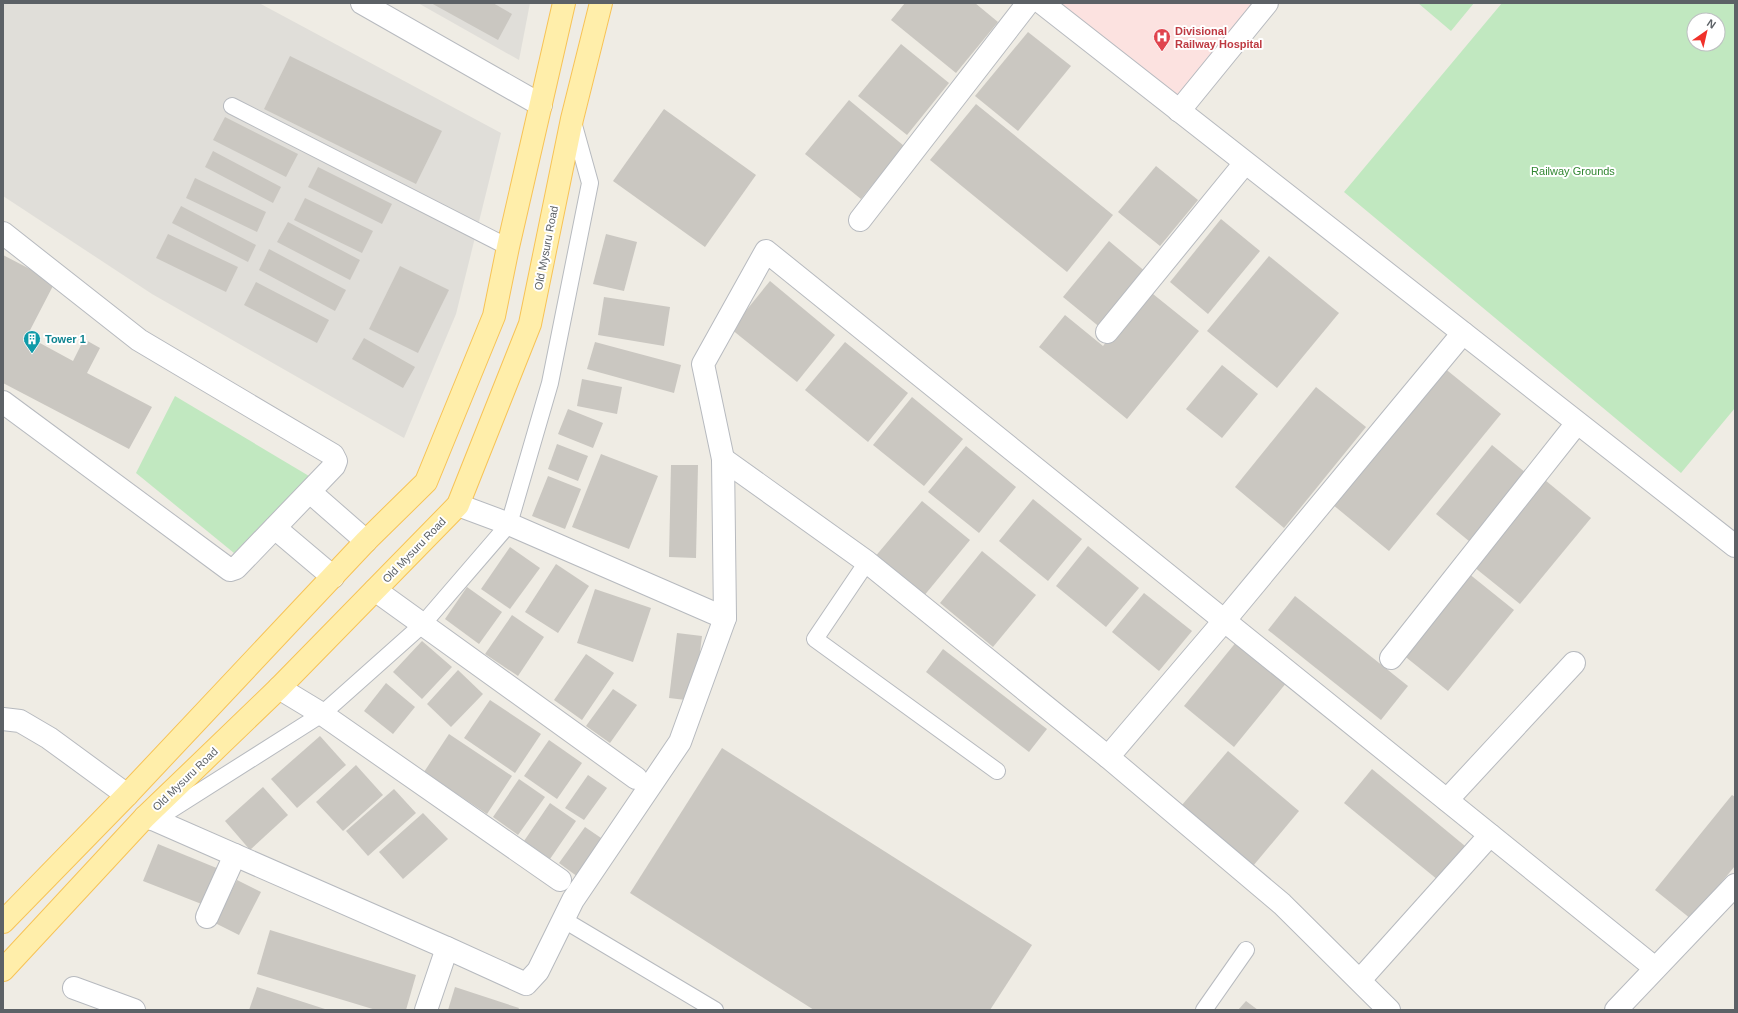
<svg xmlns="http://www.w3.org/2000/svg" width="1738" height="1013" viewBox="0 0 1738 1013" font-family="Helvetica,sans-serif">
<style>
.industrial{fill:#e0ded9}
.medical{fill:#fce2e0}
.green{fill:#c1e8c0;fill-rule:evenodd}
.building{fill:#cac7c1}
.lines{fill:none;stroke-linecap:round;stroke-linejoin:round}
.service-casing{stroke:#b7babf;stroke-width:18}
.minor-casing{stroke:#b7babf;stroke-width:24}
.primary-casing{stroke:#f7c356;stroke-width:24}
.service{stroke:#fff;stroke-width:16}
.minor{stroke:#fff;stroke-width:22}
.primary{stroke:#fea;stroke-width:22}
.labels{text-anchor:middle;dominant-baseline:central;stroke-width:4;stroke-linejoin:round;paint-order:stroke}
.health-label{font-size:11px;font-weight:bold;fill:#be3a42;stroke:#fff;text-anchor:start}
.park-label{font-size:11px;fill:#328732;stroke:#fff}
.street-label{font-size:11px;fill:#5c6166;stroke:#fff}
.culture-label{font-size:11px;font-weight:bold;fill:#0d838f;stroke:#fff;text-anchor:start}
</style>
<rect width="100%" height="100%" fill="#efece4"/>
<!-- industrial -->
<g class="industrial">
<path d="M3 3H259L501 133 456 314 404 438 152 294 3 196Z"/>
<path d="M418 3H530L519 60Z"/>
</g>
<!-- medical -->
<path class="medical" d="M1048 3H1254L1173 100Z"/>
<!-- green -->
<g class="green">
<path d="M1418 3H1474L1451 31Z"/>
<path d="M1502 3H1735V408L1681 473 1344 192ZM1694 20H1718V44H1694Z"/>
<path d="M175 396 309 476 234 553 136 473Z"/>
</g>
<!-- building -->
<g class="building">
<path d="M431 3H493L512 14 498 40Z"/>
<path d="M905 3H975L998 22 956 73 891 20Z"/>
<path d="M1028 32 1071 66 1018 131 975 96Z"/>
<path d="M901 44 949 83 907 135 858 96Z"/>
<path d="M290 56 442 131 416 184 264 109Z"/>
<path d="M849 100 904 146 861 199 805 154Z"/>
<path d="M976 104 1113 215 1067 272 930 160Z"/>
<path d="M664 109 756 175 705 247 613 181Z"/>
<path d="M225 117 298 154 286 177 213 140Z"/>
<path d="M213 151 281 187 273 203 205 167Z"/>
<path d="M1156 166 1198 200 1160 246 1118 212Z"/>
<path d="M318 167 392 204 382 224 308 187Z"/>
<path d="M195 178 266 212 257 232 186 198Z"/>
<path d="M305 198 373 231 362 253 294 220Z"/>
<path d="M181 206 256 245 248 262 172 223Z"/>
<path d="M1221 219 1260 251 1208 314 1170 282Z"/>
<path d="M288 222 360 260 350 280 277 242Z"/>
<path d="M168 234 238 267 226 292 156 258Z"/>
<path d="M606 234 637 242 624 291 593 284Z"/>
<path d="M1109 241 1147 273 1102 329 1063 297Z"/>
<path d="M269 249 346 290 335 311 259 270Z"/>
<path d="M3 255 55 282 27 336 73 361 84 339 100 348 87 373 152 407 129 449 3 383Z"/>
<path d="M1269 256 1339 313 1277 388 1207 331Z"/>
<path d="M400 266 449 290 418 353 369 329Z"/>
<path d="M770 281 835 335 797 382 731 329Z"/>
<path d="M256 282 329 320 317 343 244 305Z"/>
<path d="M1148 290 1199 331 1127 419 1039 347 1065 315 1103 346Z"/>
<path d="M604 297 670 307 664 346 598 335Z"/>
<path d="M364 338 415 367 403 388 352 359Z"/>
<path d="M595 342 681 365 674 393 587 369Z"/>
<path d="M845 342 908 393 868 442 805 390Z"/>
<path d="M1222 365 1258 394 1222 438 1186 409Z"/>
<path d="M1443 367 1501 414 1389 551 1332 504Z"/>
<path d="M582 379 622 387 617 414 577 406Z"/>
<path d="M1316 387 1366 427 1284 528 1235 487Z"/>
<path d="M912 397 963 439 924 486 873 445Z"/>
<path d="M568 409 603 423 593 448 558 434Z"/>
<path d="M557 444 588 456 578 481 548 469Z"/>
<path d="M1492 445 1531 477 1475 546 1436 514Z"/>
<path d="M966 446 1016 487 979 533 928 492Z"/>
<path d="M601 454 658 476 629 549 572 527Z"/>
<path d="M671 465H698L696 558 669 557Z"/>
<path d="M548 476 581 489 565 529 532 516Z"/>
<path d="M1545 480 1591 518 1520 604 1474 567Z"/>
<path d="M1033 499 1082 539 1048 581 999 541Z"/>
<path d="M922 501 970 540 923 597 874 558Z"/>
<path d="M1088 546 1139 588 1106 627 1056 586Z"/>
<path d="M510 547 540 568 510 609 481 589Z"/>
<path d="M982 551 1036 595 993 647 940 603Z"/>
<path d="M556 564 589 586 558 633 525 612Z"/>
<path d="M1468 573 1514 610 1448 691 1402 654Z"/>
<path d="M467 587 502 612 479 644 445 619Z"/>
<path d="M595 589 651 608 633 662 577 643Z"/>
<path d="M1144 593 1192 631 1159 671 1112 632Z"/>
<path d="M1295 596 1408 686 1381 720 1268 630Z"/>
<path d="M512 615 544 637 518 676 485 654Z"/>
<path d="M677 633 702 636 694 701 669 698Z"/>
<path d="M422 641 452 667 422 699 393 672Z"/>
<path d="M1237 641 1287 682 1234 747 1184 706Z"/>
<path d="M943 649 1047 729 1029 752 926 672Z"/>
<path d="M586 654 614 673 582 720 554 700Z"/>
<path d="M458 670 483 694 451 727 427 704Z"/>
<path d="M386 683 415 707 393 734 364 711Z"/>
<path d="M613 689 637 705 610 743 586 726Z"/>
<path d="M490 700 541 734 515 773 464 738Z"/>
<path d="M449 734 512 776 487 814 424 772Z"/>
<path d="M320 736 346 765 297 808 271 779Z"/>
<path d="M549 740 582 763 557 799 524 776Z"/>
<path d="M722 748 1032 945 990 1010H814L630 893Z"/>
<path d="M1228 751 1299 811 1253 866 1182 805Z"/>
<path d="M356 765 383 795 343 831 316 802Z"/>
<path d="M1372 769 1465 846 1438 880 1344 803Z"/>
<path d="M588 775 607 788 584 820 565 808Z"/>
<path d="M519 779 545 797 518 835 493 817Z"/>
<path d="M263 787 288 815 250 850 225 821Z"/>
<path d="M394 789 416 813 368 856 346 831Z"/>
<path d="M1732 795 1735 797V866L1691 919 1655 890Z"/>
<path d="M550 803 576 821 550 859 524 841Z"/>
<path d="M423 813 448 839 403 879 379 852Z"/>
<path d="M585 827 604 840 578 877 559 863Z"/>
<path d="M158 844 219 869 204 905 143 881Z"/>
<path d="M237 880 261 892 239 935 215 923Z"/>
<path d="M270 930 416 975 406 1010H376L257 974Z"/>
<path d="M257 987 328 1010H249Z"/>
<path d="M455 987 519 1008 518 1010H448Z"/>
<path d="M1246 1001 1258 1010H1238Z"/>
</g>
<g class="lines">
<defs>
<g id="service">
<path d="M232 106 508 247"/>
<path d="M867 562 815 639 997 771"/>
<path d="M155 820 322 714 422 625 509 524 550 383 590 183 573 122"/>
<path d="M564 920 715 1010"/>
<path d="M1204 1010 1246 950"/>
</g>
<g id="minor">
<path d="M362 3 541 105"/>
<path d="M1042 3 1735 546"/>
<path d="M1179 111 1267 3"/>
<path d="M860 220 1028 3"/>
<path d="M3 233 139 340 333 455 336 461 334 466 236 568 230 570 3 402"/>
<path d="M1107 332 1245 163"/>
<path d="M723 459 867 562 1108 757 1282 904 1389 1010"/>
<path d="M310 492 366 541"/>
<path d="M458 505 509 524 725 618"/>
<path d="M275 528 333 577"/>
<path d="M375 590 636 778"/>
<path d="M1391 658 1577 423"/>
<path d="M279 688 322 714 560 880"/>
<path d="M3 719 20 721 49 738 127 795"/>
<path d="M1108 757 1224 621 1463 333"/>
<path d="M1447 800 1574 663"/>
<path d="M145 817 155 820 447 948 426 1010"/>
<path d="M207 917 235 855"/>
<path d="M447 948 526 984 538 971 573 900 680 742 725 618 723 459 703 364 766 251 1655 968"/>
<path d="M1360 980 1490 835"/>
<path d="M74 988 134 1010"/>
<path d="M1616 1010 1735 885"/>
</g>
<g id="primary">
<path d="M3 922 127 795 366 541 426 482 494 316 508 247 564 3"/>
<path d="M3 970 145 817 279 688 458 505 530 324 572 119 601 3"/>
</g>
</defs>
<!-- service casing -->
<use href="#service" class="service-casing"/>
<!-- minor casing -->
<use href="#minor" class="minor-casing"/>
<!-- primary casing -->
<use href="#primary" class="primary-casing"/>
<!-- service -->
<use href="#service" class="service"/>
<!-- minor -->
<use href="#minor" class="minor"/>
<!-- primary -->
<use href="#primary" class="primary"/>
</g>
<!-- icons -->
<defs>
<symbol id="hospital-pin" viewBox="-11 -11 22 30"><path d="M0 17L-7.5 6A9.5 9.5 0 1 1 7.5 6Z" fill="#e0444e" stroke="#fff"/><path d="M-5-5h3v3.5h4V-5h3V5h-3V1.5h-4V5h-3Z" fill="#fff"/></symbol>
<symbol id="building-pin" viewBox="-11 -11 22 30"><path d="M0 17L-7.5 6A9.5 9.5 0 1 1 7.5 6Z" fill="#0f9aa8" stroke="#fff"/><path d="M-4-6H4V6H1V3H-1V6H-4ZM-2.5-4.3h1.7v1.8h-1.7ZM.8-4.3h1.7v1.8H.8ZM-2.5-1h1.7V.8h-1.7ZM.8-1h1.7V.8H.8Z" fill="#fff"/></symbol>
</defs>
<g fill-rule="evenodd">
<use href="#hospital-pin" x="1152" y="27" width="20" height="27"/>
<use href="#building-pin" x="22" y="329" width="20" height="27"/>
</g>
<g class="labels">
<!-- health labels -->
<g class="health-label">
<text x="1175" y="31">Divisional<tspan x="1175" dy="13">Railway Hospital</tspan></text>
</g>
<!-- park labels -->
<g class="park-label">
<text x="1573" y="171">Railway Grounds</text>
</g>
<!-- street labels -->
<g class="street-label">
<text transform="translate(546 248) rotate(-79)">Old Mysuru Road</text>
<text transform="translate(414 550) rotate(-46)">Old Mysuru Road</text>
<text transform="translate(185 779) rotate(-44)">Old Mysuru Road</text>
</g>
<!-- culture labels -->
<g class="culture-label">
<text x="45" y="339">Tower 1</text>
</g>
</g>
<!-- border -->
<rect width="1738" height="1013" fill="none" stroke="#5c6166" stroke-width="8"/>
<!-- north arrow -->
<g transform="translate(1706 32) rotate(34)"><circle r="19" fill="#ffffff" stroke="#bec0c2"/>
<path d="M0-3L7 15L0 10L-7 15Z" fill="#f0312a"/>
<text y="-6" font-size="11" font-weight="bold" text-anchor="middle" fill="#5c6166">N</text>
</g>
</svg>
